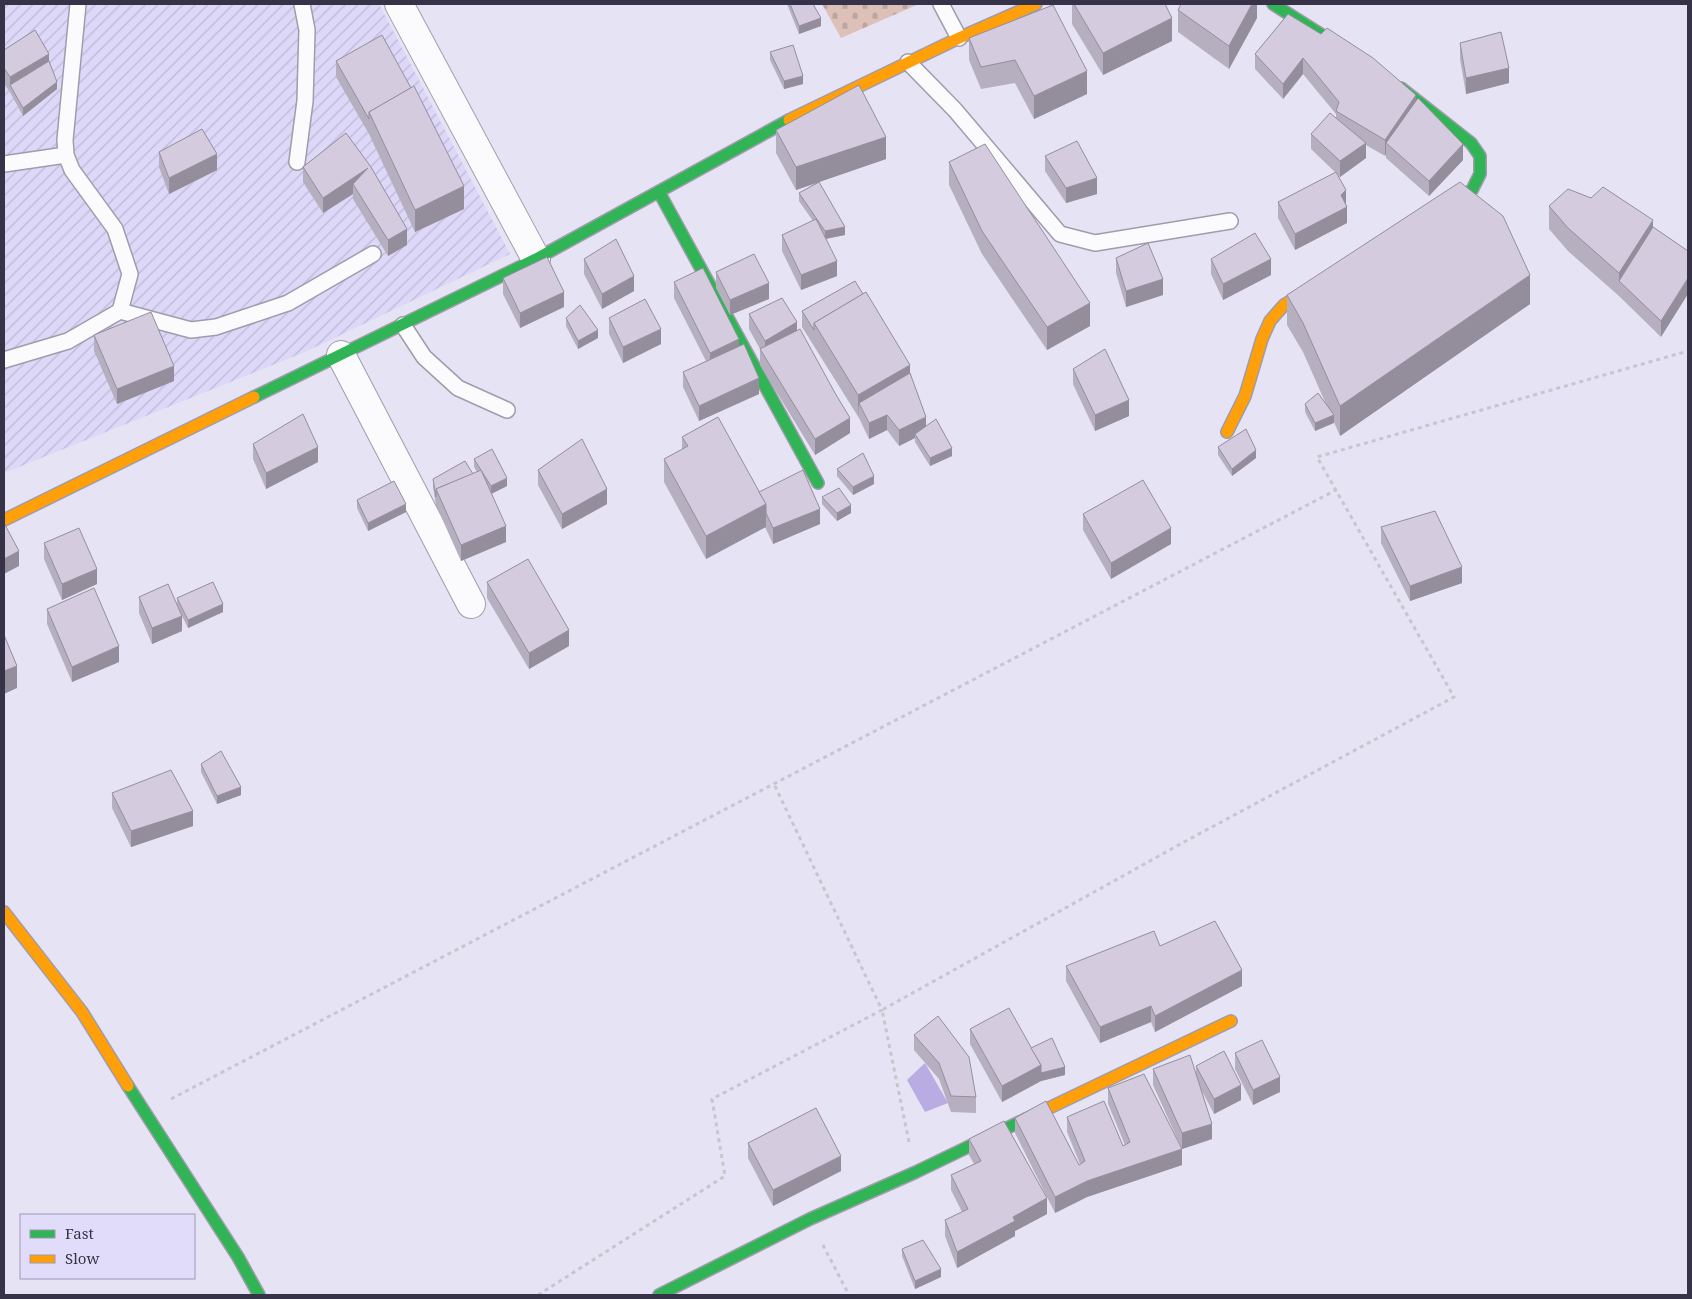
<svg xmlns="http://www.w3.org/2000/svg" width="1692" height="1299" viewBox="0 0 1692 1299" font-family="'Noto Serif',serif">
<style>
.industrial{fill:url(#industrial-furrows)}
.cemetery{fill:url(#cemetery-stones)}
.water{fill:#b8ace3}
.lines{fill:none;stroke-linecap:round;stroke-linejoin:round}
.lane-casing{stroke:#9f9cac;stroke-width:18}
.street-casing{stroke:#9f9cac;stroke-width:30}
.fast-casing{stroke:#9f9cac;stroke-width:14}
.slow-casing{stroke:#9f9cac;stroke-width:14}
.path{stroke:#c7c6cd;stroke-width:3;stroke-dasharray:4 4;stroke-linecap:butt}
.lane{stroke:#fbfbfd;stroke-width:15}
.street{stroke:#fbfbfd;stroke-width:28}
.fast{stroke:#30b455;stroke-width:11}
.slow{stroke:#ff9f0a;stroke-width:11}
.wall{fill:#b6afc0}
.shaded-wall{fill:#948e9c}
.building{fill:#d4cbdf;stroke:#948e9c}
</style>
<defs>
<pattern id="industrial-furrows" width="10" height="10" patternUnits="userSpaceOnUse" patternTransform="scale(1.25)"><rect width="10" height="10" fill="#ddd7f8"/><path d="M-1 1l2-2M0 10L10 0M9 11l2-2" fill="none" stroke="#beb9d6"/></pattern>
<pattern id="cemetery-stones" width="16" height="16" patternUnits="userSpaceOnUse" patternTransform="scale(1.25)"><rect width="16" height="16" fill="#ddc1b9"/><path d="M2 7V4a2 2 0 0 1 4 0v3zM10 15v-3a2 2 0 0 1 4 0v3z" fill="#bea6a0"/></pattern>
</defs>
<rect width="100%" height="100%" fill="#e6e3f4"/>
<!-- industrial -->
<path class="industrial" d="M4 4H379L510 254 305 352 4 473Z"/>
<!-- cemetery -->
<path class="cemetery" d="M822 4H919L841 38Z"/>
<!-- water -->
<path class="water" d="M925 1063 948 1103 925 1112 907 1080Z"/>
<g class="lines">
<defs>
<g id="lane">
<path d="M941 4 959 38"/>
<path d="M908 62 955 110 1060 234 1095 243 1230 221"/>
<path d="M297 162 305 101 307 30 302 4"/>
<path d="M4 164 66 155"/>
<path d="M120 311 191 330 216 327 288 303 373 254"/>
<path d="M403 325 424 357 458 388 507 410"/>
<path d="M4 360 68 341 120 311 130 274 115 229 72 170 66 155 65 140 78 4"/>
</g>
<g id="street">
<path d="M399 4 536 259"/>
<path d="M341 355 471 604"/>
</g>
<g id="fast">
<path d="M1273 4 1347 51"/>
<path d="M1401 88 1471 143 1480 156V174L1472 190 1439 210"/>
<path d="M659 192 818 483"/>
<path d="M254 397 536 259 789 120"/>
<path d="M128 1086 238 1257 259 1295"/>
<path d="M659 1295 810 1219 916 1172 1026 1119"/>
</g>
<g id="slow">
<path d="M789 120 959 38 1036 4"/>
<path d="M1227 432 1245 396 1262 339 1270 321 1284 305 1319 284"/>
<path d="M4 520 254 397"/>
<path d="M4 912 82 1012 128 1086"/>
<path d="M1026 1119 1231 1021"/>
</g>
</defs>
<!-- lane casing -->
<use href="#lane" class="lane-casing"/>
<!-- street casing -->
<use href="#street" class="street-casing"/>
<!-- fast casing -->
<use href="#fast" class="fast-casing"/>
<!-- slow casing -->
<use href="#slow" class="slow-casing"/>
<!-- path -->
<g class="path">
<path d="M171 1099 1336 490"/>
<path d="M909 1142 882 1010 1184 842 1454 697 1317 457 1688 351"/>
<path d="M823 1245 849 1295"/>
<path d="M538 1295 725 1176 712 1099 882 1010 774 784"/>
</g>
<!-- lane -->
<use href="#lane" class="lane"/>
<!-- street -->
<use href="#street" class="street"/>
<!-- fast -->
<use href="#fast" class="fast"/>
<!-- slow -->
<use href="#slow" class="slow"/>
</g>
<!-- wall -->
<g class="wall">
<path d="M787 4H813L821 26 799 34Z"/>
<path d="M1072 4H1165L1172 41 1103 75 1072 24Z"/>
<path d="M1257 4V18L1229 69 1178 32V10Z"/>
<path d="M1288 14 1416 100 1463 160 1429 196 1386 158V154L1385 156 1366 145V158L1340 177 1337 174 1346 204 1347 223 1295 250 1278 218V202L1336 173 1311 149V134L1336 118V114L1303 74 1283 99 1255 69V54Z"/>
<path d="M969 38 1087 94 1034 119 1015 83 981 89 969 60Z"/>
<path d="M1460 43 1509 83 1466 94 1460 59Z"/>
<path d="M4 50 49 61 57 89 23 116 10 92 4 84Z"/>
<path d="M770 52 803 84 784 89 770 60Z"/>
<path d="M336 61 464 209 415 232 369 134 336 77Z"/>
<path d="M776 130 886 159 819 182 845 235 825 239 837 276 801 290 782 251V235L813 221 799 201V193L816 183 796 190 776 153Z"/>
<path d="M346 133 407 245 388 256 353 199V194L323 213 303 182V167Z"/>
<path d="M159 152 217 170 169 194 159 167Z"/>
<path d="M1045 156 1097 194 1066 203 1045 171Z"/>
<path d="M949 162 1090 326 1047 350 982 254 949 185Z"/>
<path d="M1549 206 1653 227 1688 251 1661 337 1619 296 1568 251 1549 229Z"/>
<path d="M1116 258 1163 295 1126 307 1116 273Z"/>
<path d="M584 259 634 291 602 309 584 274Z"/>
<path d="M1211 259 1271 275 1223 300 1211 274Z"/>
<path d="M716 272 769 299 730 315 716 288Z"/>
<path d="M503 278 564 307 520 328 503 294Z"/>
<path d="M674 282 739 346 759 394 699 421 683 387V372L706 361 674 298Z"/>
<path d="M1287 295 1530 304 1340 436 1334 422 1315 431 1305 412V404H1326L1303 352 1287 325Z"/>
<path d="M802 311 910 373 926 426 952 456 930 466 915 442V438L899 446 887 430 869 439 859 418 802 327Z"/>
<path d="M749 314 797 331 850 433 815 455 760 365V349L749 329Z"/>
<path d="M566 318 598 338 578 349 566 326Z"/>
<path d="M609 318 661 344 623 363 609 334Z"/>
<path d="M94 335 174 381 117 404 94 351Z"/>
<path d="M1073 369 1129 416 1095 431 1073 384Z"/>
<path d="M682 437 759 492 820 524 773 544 765 527 706 559 664 482V459L682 449Z"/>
<path d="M253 444 318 462 266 489 253 459Z"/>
<path d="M1218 447 1256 458 1232 476 1218 455Z"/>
<path d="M474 459 507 486 491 494 506 542 461 561 436 505 433 487V479L473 474 477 472 474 467Z"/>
<path d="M837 469 874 484 853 495 837 476Z"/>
<path d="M538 470 607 504 562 529 538 485Z"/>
<path d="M822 497 851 513 837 521 822 504Z"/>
<path d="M357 500 406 512 368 531 357 508Z"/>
<path d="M1083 514 1171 544 1111 579 1083 530Z"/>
<path d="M1381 527 1462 583 1410 601 1381 543Z"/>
<path d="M44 543 97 584 62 600 44 559Z"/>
<path d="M487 582 569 646 529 669 487 598Z"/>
<path d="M139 597 177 605V598L223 612 188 628 180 612 182 631 152 644 139 613Z"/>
<path d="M47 609 119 662 72 682 47 624Z"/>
<path d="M201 764 241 795 217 804 201 772Z"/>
<path d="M112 793 193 826 131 847 112 808Z"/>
<path d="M1160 946 1242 986 1155 1032 1151 1022 1100 1043 1066 981V966Z"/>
<path d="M970 1029 1031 1048 1065 1075 1041 1081 1002 1102 970 1044Z"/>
<path d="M914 1035 976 1097V1113L951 1112 939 1079 914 1050Z"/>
<path d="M1235 1053 1280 1092 1253 1105 1235 1069Z"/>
<path d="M1196 1066 1241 1100 1214 1114 1202 1091 1212 1139 1182 1149 1153 1085V1069L1196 1075Z"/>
<path d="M1108 1088 1182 1165 1087 1197 1055 1213 1015 1133V1118L1079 1165 1080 1164 1067 1132V1117L1123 1146 1125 1145 1108 1104Z"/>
<path d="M969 1139 1047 1214 1015 1231V1236L957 1268 945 1236V1220L962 1212 951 1190V1175L974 1164 969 1155Z"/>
<path d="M748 1143 841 1171 773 1206 748 1158Z"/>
<path d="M902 1249 941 1277 915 1289 902 1256Z"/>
</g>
<!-- shaded-wall -->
<g class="shaded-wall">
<path d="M1252 4H1257V18L1229 69V46Z"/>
<path d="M821 18V26L799 34V26Z"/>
<path d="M1172 18V41L1103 75V53Z"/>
<path d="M49 54V69L10 85V92V77Z"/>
<path d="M1303 58V74L1283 99V84Z"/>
<path d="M1509 68V83L1466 94V78Z"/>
<path d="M1087 71V94L1034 119V96Z"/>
<path d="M803 76V84L784 89V81Z"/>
<path d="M57 82V89L23 116V108Z"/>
<path d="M1416 95V111L1386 143V154L1385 156V140Z"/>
<path d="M886 137V159L796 190V167Z"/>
<path d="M1366 143V158L1340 177V161Z"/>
<path d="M1463 144V160L1429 196V181Z"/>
<path d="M217 154V170L169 194V178Z"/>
<path d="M368 168 353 184V194L323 213V198Z"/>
<path d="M1097 178V194L1066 203V188Z"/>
<path d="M464 186V209L415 232V210Z"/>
<path d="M1346 190V205L1347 207V223L1295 250V234L1341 195Z"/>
<path d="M1653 220V243L1619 281V273Z"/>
<path d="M845 227V235L825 239V231Z"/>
<path d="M407 229V245L388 256V240Z"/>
<path d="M1271 259V275L1223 300V284Z"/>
<path d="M837 261V276L801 290V275Z"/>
<path d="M1530 275V304L1340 436V406Z"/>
<path d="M634 276V291L602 309V294Z"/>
<path d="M1688 278V294L1661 337V321Z"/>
<path d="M1163 279V295L1126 307V291Z"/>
<path d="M769 283V299L730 315V300Z"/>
<path d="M564 292V307L520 328V313Z"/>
<path d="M1090 303V326L1047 350V327Z"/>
<path d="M797 322V337L765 356V341Z"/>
<path d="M661 329V344L623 363V347Z"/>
<path d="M598 330V338L578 349V341Z"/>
<path d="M739 339V354L710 369V353Z"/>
<path d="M910 365V387L859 403 858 418V395Z"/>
<path d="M174 366V381L117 404V389Z"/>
<path d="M759 378V394L699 421V406Z"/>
<path d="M1129 400V416L1095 431V415Z"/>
<path d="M887 415V430L869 439V423Z"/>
<path d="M1334 415V423L1315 431V423Z"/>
<path d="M926 417V432L915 434V438L899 446V430Z"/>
<path d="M850 418V433L815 455V439Z"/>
<path d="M318 447V462L266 489V473Z"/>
<path d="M952 448V456L930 466V458Z"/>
<path d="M1256 450V458L1232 476V469Z"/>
<path d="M874 476V484L853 495V487Z"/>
<path d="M507 478V486L491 494V486Z"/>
<path d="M607 489V504L562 529V514Z"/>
<path d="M406 504V512L368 531V523Z"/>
<path d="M766 504V527L706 559V536Z"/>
<path d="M851 505V513L837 521V513Z"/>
<path d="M820 509V524L773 544V528Z"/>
<path d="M506 526V542L461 561V545Z"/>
<path d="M1171 528V544L1111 579V563Z"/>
<path d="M19 551V566L4 574V559Z"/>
<path d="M1462 567V583L1410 601V586Z"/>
<path d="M97 569V584L62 600V584Z"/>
<path d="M223 604V612L188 628V620Z"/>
<path d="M182 616V631L152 644V628Z"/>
<path d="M569 630V646L529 669V653Z"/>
<path d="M119 646V662L72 682V667Z"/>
<path d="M17 666V688L4 694V671Z"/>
<path d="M241 787V795L217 804V796Z"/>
<path d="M193 811V826L131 847V831Z"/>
<path d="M1242 970V986L1155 1032V1016Z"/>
<path d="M1151 1006V1022L1100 1043V1027Z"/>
<path d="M1041 1065 1065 1067V1075L1041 1081 1002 1102V1086Z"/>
<path d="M1280 1077V1092L1253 1105V1090Z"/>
<path d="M1241 1085V1100L1214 1114V1099Z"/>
<path d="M1212 1124V1139L1182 1149V1133Z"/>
<path d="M1182 1149V1165L1087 1197 1055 1213V1197L1087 1181Z"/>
<path d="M841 1156V1171L773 1206V1190Z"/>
<path d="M1047 1198V1214L1015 1231V1236L957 1268V1252L1013 1217Z"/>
<path d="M941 1269V1277L915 1289V1281Z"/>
</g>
<!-- building -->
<g class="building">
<path d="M790 4H813L821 18 799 26Z"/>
<path d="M1074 4H1165L1172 18 1103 53Z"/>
<path d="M1181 4H1252L1229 46 1178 10Z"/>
<path d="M1053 5 1087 71 1034 96 1015 60 981 67 969 38Z"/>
<path d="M1288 14 1321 34 1327 28 1373 58 1416 95 1385 140 1336 111 1339 102 1303 58 1283 84 1255 54Z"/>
<path d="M35 30 49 54 10 77 4 68V50Z"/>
<path d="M1501 32 1509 68 1466 78 1460 43Z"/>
<path d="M382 35 411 88 369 112V119L336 61Z"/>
<path d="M793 45 803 76 784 81 770 52Z"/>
<path d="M49 61 57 82 23 108 10 85Z"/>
<path d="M859 85 886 137 796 167 776 130Z"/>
<path d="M414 86 464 186 415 210 369 112Z"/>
<path d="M1418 98 1463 144 1429 181 1386 143Z"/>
<path d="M1330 113 1366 143 1340 161 1311 134Z"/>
<path d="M202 129 217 154 169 178 159 152Z"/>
<path d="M346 133 371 167 407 229 388 240 353 184 368 168 323 198 303 167Z"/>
<path d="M1077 141 1097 178 1066 188 1045 156Z"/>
<path d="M985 144 1090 303 1047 327 982 231 949 162Z"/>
<path d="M1336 172 1346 190 1341 195 1347 207 1295 234 1278 202Z"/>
<path d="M819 182 845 227 825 231 799 193Z"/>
<path d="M1460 182 1503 216 1530 275 1340 406 1303 323 1287 295Z"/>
<path d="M1603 187 1653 220 1619 273 1568 228 1549 206 1568 189 1591 198Z"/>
<path d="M816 219 837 261 801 275 782 235Z"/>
<path d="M1653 227 1688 251V278L1661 321 1619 281Z"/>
<path d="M1255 233 1271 259 1223 284 1211 259Z"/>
<path d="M616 239 634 276 602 294 584 259Z"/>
<path d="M1148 243 1163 279 1126 291 1116 258Z"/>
<path d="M754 254 769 283 730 300 716 272Z"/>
<path d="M547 257 564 292 520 313 503 278Z"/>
<path d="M703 268 739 339 710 353 674 282Z"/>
<path d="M855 281 863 294 814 323V330L802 311Z"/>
<path d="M866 292 910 365 858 395 814 323Z"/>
<path d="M782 298 797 322 765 341 749 314Z"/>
<path d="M645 299 661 329 623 347 609 318Z"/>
<path d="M580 305 598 330 578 341 566 318Z"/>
<path d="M151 312 174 366 117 389 94 335Z"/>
<path d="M800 329 835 393 850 418 815 439 760 349Z"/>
<path d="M744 344 759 378 699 406 683 372Z"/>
<path d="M1105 349 1129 400 1095 415 1073 369Z"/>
<path d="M910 373 926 417 899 430 887 415 869 423 859 403Z"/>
<path d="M1318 393 1334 415 1315 423 1305 404Z"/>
<path d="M303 414 318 447 266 473 253 444Z"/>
<path d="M718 417 766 504 706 536 664 459 688 446 682 437Z"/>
<path d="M936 419 952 448 930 458 915 434Z"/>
<path d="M1246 429 1256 450 1232 469 1218 447Z"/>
<path d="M582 439 607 489 562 514 538 470Z"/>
<path d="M492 449 507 478 491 486 474 459Z"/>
<path d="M863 453 874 476 853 487 837 469Z"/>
<path d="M465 461 473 474 436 489V497L433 479Z"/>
<path d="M481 470 506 526 461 545 436 489Z"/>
<path d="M803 470 820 509 773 528 766 513V504L759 492Z"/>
<path d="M1143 480 1171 528 1111 563 1083 514Z"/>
<path d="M394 481 406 504 368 523 357 500Z"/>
<path d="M839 488 851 505 837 513 822 497Z"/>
<path d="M1435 511 1462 567 1410 586 1381 527Z"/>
<path d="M4 523 19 551 4 559Z"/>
<path d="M79 528 97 569 62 584 44 543Z"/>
<path d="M528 559 569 630 529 653 487 582Z"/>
<path d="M213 582 223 604 188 620 177 598Z"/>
<path d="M168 584 182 616 152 628 139 597Z"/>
<path d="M94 588 119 646 72 667 47 609Z"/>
<path d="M4 635 17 666 4 671Z"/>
<path d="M221 751 241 787 217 796 201 764Z"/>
<path d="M171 770 193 811 131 831 112 793Z"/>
<path d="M1215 921 1242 970 1155 1016 1151 1006 1100 1027 1066 966 1154 931 1160 946Z"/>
<path d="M1009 1008 1041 1065 1002 1086 970 1029Z"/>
<path d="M938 1016 969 1057 976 1097 951 1096 939 1063 914 1035Z"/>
<path d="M1052 1038 1065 1067 1041 1073V1065L1031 1048Z"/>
<path d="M1262 1040 1280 1077 1253 1090 1235 1053Z"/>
<path d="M1224 1051 1241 1085 1214 1099 1196 1066Z"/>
<path d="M1190 1055 1212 1124 1182 1133 1153 1069Z"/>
<path d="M1144 1074 1182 1149 1087 1181 1055 1197 1015 1118 1046 1101 1079 1165 1085 1161 1067 1117 1104 1101 1123 1146 1130 1142 1108 1088Z"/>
<path d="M816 1108 841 1156 773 1190 748 1143Z"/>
<path d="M1004 1121 1047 1198 1013 1217 1015 1221 957 1252 945 1220 968 1209 951 1175 981 1161 969 1139Z"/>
<path d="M923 1240 941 1269 915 1281 902 1249Z"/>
</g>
<!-- border -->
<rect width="1692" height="1299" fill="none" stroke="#363247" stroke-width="10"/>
<!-- legend -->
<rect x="20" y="1214" width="175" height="65" fill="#e2dcfb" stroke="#9d98b3"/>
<rect x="30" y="1230" width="25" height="8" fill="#30b455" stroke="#9d98b3"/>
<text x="65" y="1239" font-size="15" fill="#363247">Fast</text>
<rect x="30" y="1255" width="25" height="8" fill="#ff9f0a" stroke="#9d98b3"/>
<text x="65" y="1264" font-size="15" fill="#363247">Slow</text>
</svg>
